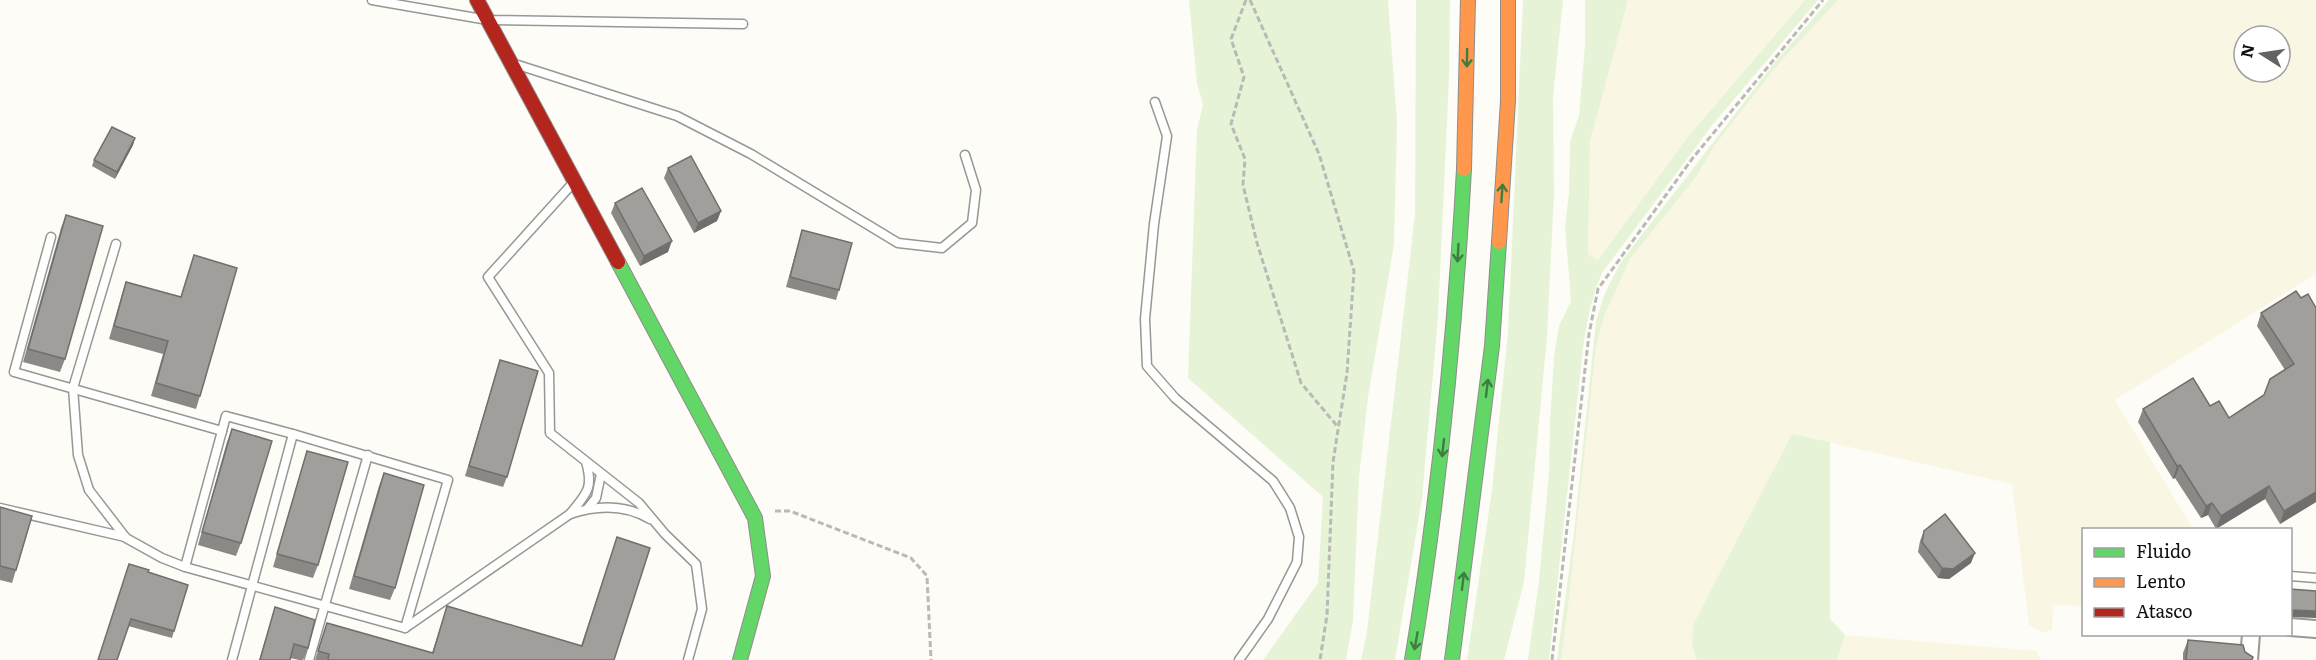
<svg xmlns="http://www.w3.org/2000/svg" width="2316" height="660" viewBox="0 0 2316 660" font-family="Literata,serif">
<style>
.farmland{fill:#f9f7e4;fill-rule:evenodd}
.green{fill:#e7f3d7}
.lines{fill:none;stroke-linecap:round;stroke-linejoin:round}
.lane-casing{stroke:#979795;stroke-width:11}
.street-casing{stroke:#979795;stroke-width:20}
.fast-casing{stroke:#8e8d8b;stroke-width:16}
.slow-casing{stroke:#8e8d8b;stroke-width:16}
.jam-casing{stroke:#8e8d8b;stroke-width:16}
.path{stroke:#b9b9b8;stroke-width:3;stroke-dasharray:6 3;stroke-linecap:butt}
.lane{stroke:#fffffe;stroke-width:8}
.street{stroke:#fffffe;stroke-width:16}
.fast{stroke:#63d668;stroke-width:14}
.slow{stroke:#ff974d;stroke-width:14}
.jam{stroke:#b3261e;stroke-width:14}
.wall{fill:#8a8986}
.shaded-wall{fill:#716f6d}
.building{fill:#a19f9c;stroke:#716f6d;stroke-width:1.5}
.oneway{stroke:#3e7d41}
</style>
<rect width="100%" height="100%" fill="#fdfcf7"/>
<!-- farmland -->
<g class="farmland">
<path d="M1628 0H1805L1687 138 1598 260 1588 254 1590 142Z"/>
<path d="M1838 0H2316V274L2115 400 2193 529 2084 530 2083 606 2053 605 2052 630 2043 633 2029 625 2012 484 1792 434 1692 645 1697 660H1561L1596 346 1605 314 1630 259 1696 177 1715 145 1775 68ZM2244 36H2280V72H2244Z"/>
<path d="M1845 635 2037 651 2041 660H1837Z"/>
</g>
<!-- green -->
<g class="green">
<path d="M1189 0H1388L1397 122 1394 244 1368 397 1359 477 1353 621 1346 660H1263L1318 583 1323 497 1188 378 1197 129 1203 105 1197 83Z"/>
<path d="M1416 0H1450L1449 78 1438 317 1422 498 1395 660H1361L1367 632 1415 214Z"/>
<path d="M1523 0H1563L1553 97 1554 194 1547 336 1524 582 1504 660H1467L1492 490 1508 332Z"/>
<path d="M1585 0H1628L1590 142 1588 254 1598 260 1687 138 1805 0H1818L1713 124 1602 273C1591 298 1587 322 1583 348L1549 660H1528L1539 581 1549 474 1550 422 1554 357 1559 326 1571 301 1565 228 1569 192 1570 142 1579 116 1585 46Z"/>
<path d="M1829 0H1838L1775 68 1715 145 1696 177 1630 259 1605 314 1596 346 1567 616 1561 660H1557L1574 533 1596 321 1605 293 1621 262 1775 62Z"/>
<path d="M1792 434 1830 442V619L1845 635 1837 660H1697L1692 645 1694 623Z"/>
</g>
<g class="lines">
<defs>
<g id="lane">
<path d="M372 0 488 20 743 24"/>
<path d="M518 65 677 116 751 154 898 243 942 248 972 223 976 190 965 155"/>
<path d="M1155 102 1167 136 1154 224 1145 319 1147 366 1175 398 1273 481 1290 508 1299 537 1297 562 1268 619 1239 660"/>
<path d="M573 183 488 277 549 373 550 433 639 503 665 534 696 564 702 609 688 660"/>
<path d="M51 237 14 372 222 431 185 567C258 587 332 608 405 628L448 480 293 434 232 660"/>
<path d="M116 244 73 388 78 455 89 490 126 538 162 558 185 567"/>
<path d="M222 431 226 416 293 434"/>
<path d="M0 508 125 537"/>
<path d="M588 508 596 498 601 474"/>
<path d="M570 514C597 505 625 504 650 519"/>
<path d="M2290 576 2316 578"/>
<path d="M405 628 570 514C586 494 594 489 586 462"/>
<path d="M309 660 368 455"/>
</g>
<g id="street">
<path d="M2290 627 2316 629"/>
<path d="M2249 660 2251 634"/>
</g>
<g id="fast">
<path d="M618 262 755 518 763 576 740 660"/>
<path d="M1412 660C1439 497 1455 334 1464 169"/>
<path d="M1452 660 1492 346 1499 242"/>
</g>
<g id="slow">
<path d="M1464 169 1468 0"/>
<path d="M1499 242 1508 101V0"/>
</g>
<path id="jam" d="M477 0 618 262"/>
</defs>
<!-- lane casing -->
<use href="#lane" class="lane-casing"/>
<!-- street casing -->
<use href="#street" class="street-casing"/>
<!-- fast casing -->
<use href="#fast" class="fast-casing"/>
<!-- slow casing -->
<use href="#slow" class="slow-casing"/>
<!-- jam casing -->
<use href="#jam" class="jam-casing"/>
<!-- path -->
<g class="path">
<path d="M1246 0 1231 39 1244 77 1231 124 1245 159 1243 185 1257 243 1301 383 1338 427"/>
<path d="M1250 0 1319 154 1354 271 1347 373 1333 462 1327 615 1320 660"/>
<path d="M775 511H790L911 558 927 576 931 660"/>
<path d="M1552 660 1589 334 1598 289 1692 159 1823 0"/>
</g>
<!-- lane -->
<use href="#lane" class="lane"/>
<!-- street -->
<use href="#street" class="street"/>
<!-- fast -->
<use href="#fast" class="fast"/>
<!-- slow -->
<use href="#slow" class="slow"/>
<!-- jam -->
<use href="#jam" class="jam"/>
</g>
<!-- wall -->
<g class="wall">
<path d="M135 138 133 145 115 179 92 166 94 160Z"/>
<path d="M668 168 721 211 717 221 694 233 664 178Z"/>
<path d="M615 203 668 252 640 266 611 213Z"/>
<path d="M66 215 65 359 60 372 23 362 61 228Z"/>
<path d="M802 230 839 290 836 300 786 287Z"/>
<path d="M194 255 200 396 196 409 151 396 163 354 109 339 122 294 126 282 181 297Z"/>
<path d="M2296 291 2316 502 2280 524 2265 499 2216 529 2208 515 2201 518 2175 478 2173 479 2138 422 2143 409 2210 406 2229 418 2264 396 2285 370 2257 326 2261 313Z"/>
<path d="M500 360 507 477 503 487 465 476Z"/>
<path d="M232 429 241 543 236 556 198 545 227 442Z"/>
<path d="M307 451 318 565 313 578 273 567 303 464Z"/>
<path d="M384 473 395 588 390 600 349 589 379 486Z"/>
<path d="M0 507 16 570 12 583 0 580Z"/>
<path d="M1924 531 1971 563 1949 579 1938 578 1918 552 1920 541Z"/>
<path d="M617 537 614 660H315L327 623 432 653 447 606 581 646Z"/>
<path d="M148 572 174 631 172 638 128 626 98 660Z"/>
<path d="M275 607 308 648 303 660H299L290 658V660H259Z"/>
<path d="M2188 640 2245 652 2252 660H2183V653Z"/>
</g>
<!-- shaded-wall -->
<g class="shaded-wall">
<path d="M135 138 133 145 115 179 117 172Z"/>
<path d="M721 211 717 221 694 233 698 223Z"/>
<path d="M672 241 668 252 640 266 644 256Z"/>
<path d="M2180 465 2175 478 2173 479 2177 466Z"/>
<path d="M2269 486 2265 499 2216 529 2221 516Z"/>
<path d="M2316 492V502L2280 524 2284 511Z"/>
<path d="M2212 503 2208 515 2201 518 2206 506Z"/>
<path d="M1975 553 1971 563 1949 579 1938 578 1942 568Z"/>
<path d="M2290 610 2316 611V618L2290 617Z"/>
</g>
<!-- building -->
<g class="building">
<path d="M112 127 135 138 117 172 94 160Z"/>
<path d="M691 156 721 211 698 223 668 168Z"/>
<path d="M642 188 672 241 644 256 615 203Z"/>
<path d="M66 215 103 226 65 359 28 349Z"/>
<path d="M802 230 852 243 839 290 790 277Z"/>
<path d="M194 255 237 268 200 396 156 383 168 341 114 326 126 282 181 297Z"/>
<path d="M2296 291 2301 298 2308 294 2316 308V492L2284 511 2269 486 2221 516 2212 503 2206 506 2180 465 2177 466 2143 409 2193 378 2210 406 2219 401 2229 418 2264 395 2270 379 2294 364 2261 313Z"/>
<path d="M500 360 538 371 507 477 469 466Z"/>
<path d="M232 429 272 441 241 543 202 532Z"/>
<path d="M307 451 348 462 318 565 277 554Z"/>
<path d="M384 473 424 485 395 588 354 576Z"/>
<path d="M0 507 32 516 16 570 0 566Z"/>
<path d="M1945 514 1975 553 1953 569 1942 568 1922 542 1924 531Z"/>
<path d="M617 537 650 548 614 660H328L329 654 318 651 327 623 433 653 447 606 582 646Z"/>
<path d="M129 564 149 570 148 572 188 585 174 631 131 619 117 660H98Z"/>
<path d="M2290 589 2316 591V611L2290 610Z"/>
<path d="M275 607 315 620 308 648 294 644 290 660H260Z"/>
<path d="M2188 640 2243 645 2245 652 2253 657 2252 660H2186Z"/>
</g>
<!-- one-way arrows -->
<defs><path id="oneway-shaft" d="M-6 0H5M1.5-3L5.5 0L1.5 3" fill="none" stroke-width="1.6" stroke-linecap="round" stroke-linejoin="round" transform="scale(1.5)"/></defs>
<g class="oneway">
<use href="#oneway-shaft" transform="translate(1467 58) rotate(91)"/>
<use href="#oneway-shaft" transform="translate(1502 193) rotate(-86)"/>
<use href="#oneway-shaft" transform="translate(1458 253) rotate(93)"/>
<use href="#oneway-shaft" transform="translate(1487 388) rotate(-83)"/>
<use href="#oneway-shaft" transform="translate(1443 448) rotate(96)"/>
<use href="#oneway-shaft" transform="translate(1463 581) rotate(-83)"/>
<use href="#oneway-shaft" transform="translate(1416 641) rotate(100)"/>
</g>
<!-- legend -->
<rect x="2082" y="528" width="210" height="108" fill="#ffffff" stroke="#a0a0a0" stroke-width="1.5"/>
<rect x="2094" y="548" width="30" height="9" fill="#63d668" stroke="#a0a0a0" stroke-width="1.5"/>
<text x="2136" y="558" font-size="18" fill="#111111">Fluido</text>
<rect x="2094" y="578" width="30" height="9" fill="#ff974d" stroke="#a0a0a0" stroke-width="1.5"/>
<text x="2136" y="588" font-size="18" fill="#111111">Lento</text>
<rect x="2094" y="608" width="30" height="9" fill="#b3261e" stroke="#a0a0a0" stroke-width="1.5"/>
<text x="2136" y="618" font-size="18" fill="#111111">Atasco</text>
<!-- north arrow -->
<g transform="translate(2262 54) rotate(282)"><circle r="28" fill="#ffffff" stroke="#a0a0a0" stroke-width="1.5"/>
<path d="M0-4.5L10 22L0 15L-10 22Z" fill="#646362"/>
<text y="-9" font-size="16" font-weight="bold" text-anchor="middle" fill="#111111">N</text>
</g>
</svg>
